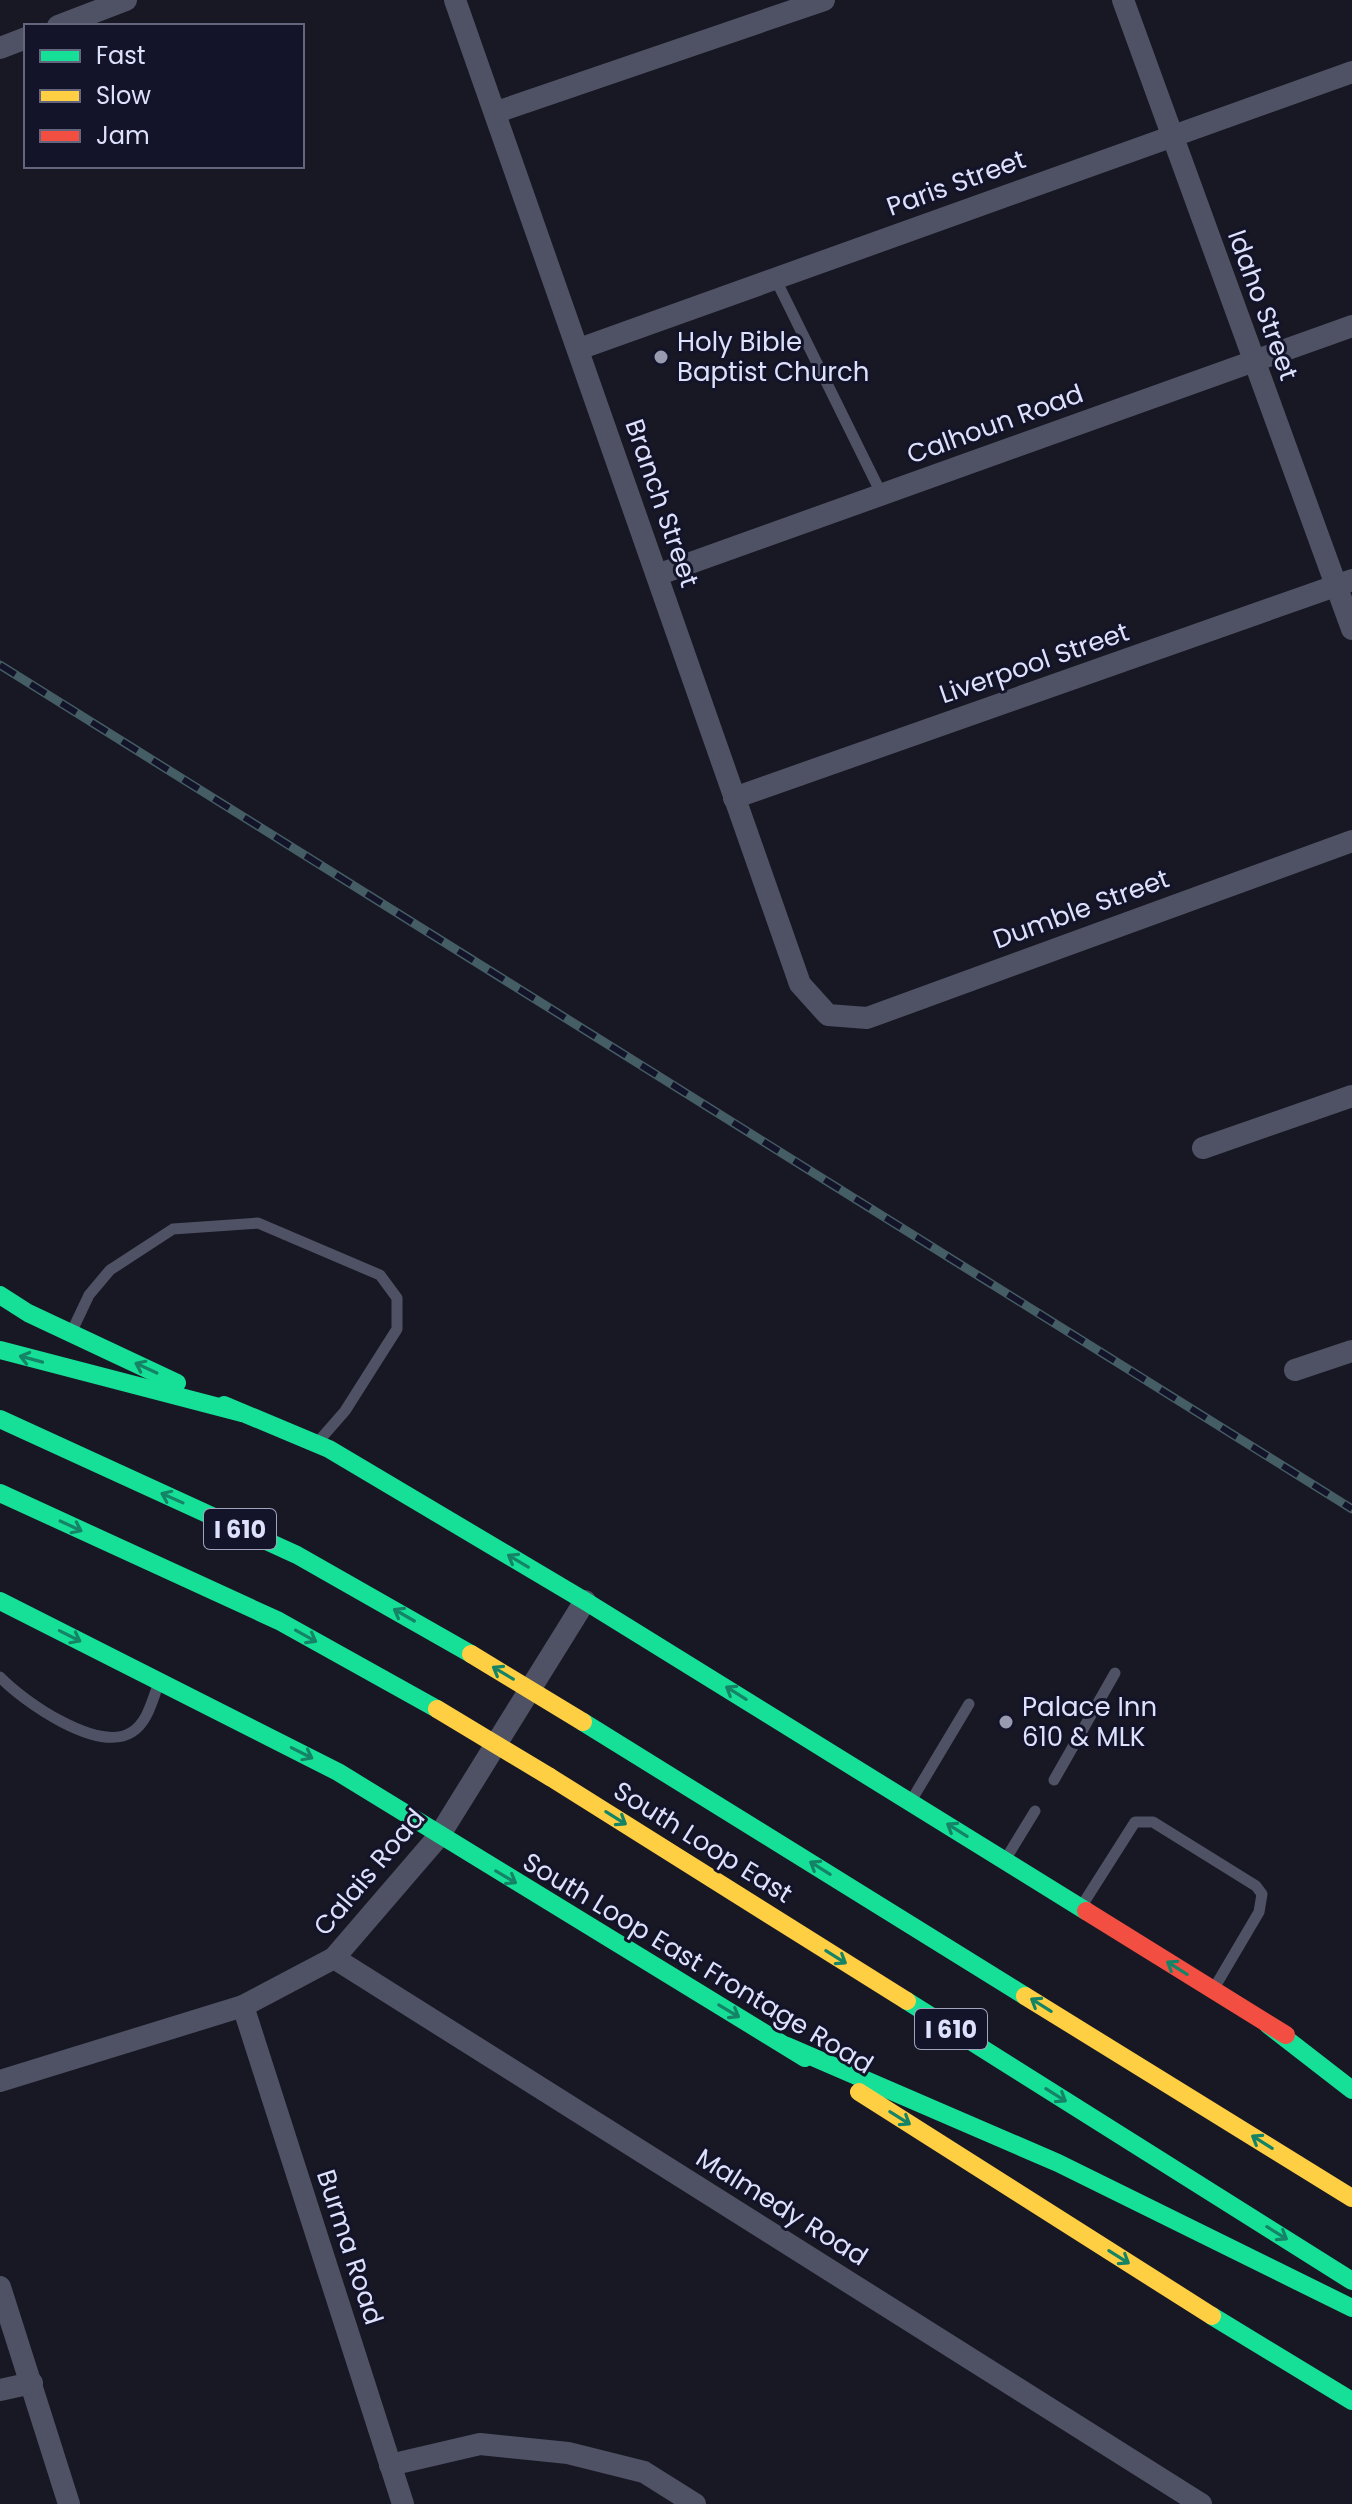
<svg xmlns="http://www.w3.org/2000/svg" width="1352" height="2504" viewBox="0 0 1352 2504" font-family="Poppins,sans-serif">
<style>
.lines{fill:none;stroke-linecap:round;stroke-linejoin:round}
.lane{stroke:#4e5264;stroke-width:11}
.street{stroke:#4e5264;stroke-width:22}
.fast{stroke:#16e098;stroke-width:18}
.slow{stroke:#ffcf43;stroke-width:18}
.jam{stroke:#f24e42;stroke-width:18}
.rail-casing{stroke:#455d65;stroke-width:9}
.rail{stroke:#131429;stroke-width:6;stroke-dasharray:18;stroke-linecap:butt}
.slow-bridge{stroke:#ffcf43;stroke-width:18}
.oneway{stroke:#158466}
.poi-dot{fill:#989bb0;stroke:#131429;stroke-width:3}
.labels{text-anchor:middle;dominant-baseline:central;stroke-width:6;stroke-linejoin:round;paint-order:stroke}
.shield{fill:#131429;stroke:#a0a4bd;stroke-width:2}
.shield-label{font-size:24px;font-weight:bold;fill:#dde1fc}
.street-label{font-size:26px;fill:#dde1fc;stroke:#131429}
.poi-label{font-size:26px;fill:#dde1fc;stroke:#131429;text-anchor:start}
</style>
<rect width="100%" height="100%" fill="#181824"/>
<g class="lines">
<!-- lane -->
<g class="lane">
<path d="M775 278 882 495"/>
<path d="M71 1333 89 1295 110 1270 173 1229 258 1223 380 1275 397 1298V1329L345 1411 317 1443"/>
<path d="M0 1677C23 1701 98 1754 132 1732 148 1722 152 1700 159 1683"/>
<path d="M1054 1780 1115 1673"/>
<path d="M911 1801 969 1704"/>
<path d="M1005 1860 1035 1811"/>
<path d="M1081 1907 1135 1822H1153L1256 1886 1262 1894 1259 1912 1213 1990"/>
</g>
<!-- street -->
<g class="street">
<path d="M455 0 800 984 828 1015 867 1018 1352 841"/>
<path d="M1123 0 1352 629"/>
<path d="M58 26 126 0"/>
<path d="M0 48 26 38"/>
<path d="M497 112 824 0"/>
<path d="M579 349 1352 72"/>
<path d="M657 575 1352 326"/>
<path d="M734 798 1352 580"/>
<path d="M1203 1148 1352 1096"/>
<path d="M1295 1370 1352 1351"/>
<path d="M334 1958 1201 2504"/>
<path d="M243 2006 403 2504"/>
<path d="M0 2081 243 2006 334 1958 439 1836 585 1601"/>
<path d="M0 2287 69 2504"/>
<path d="M0 2390 32 2383"/>
<path d="M390 2465 480 2444 568 2453 644 2472 695 2504"/>
</g>
<!-- fast -->
<g class="fast">
<path d="M0 1295 28 1313 177 1383"/>
<path d="M0 1350 242 1413"/>
<path d="M224 1405 329 1449 585 1601 1086 1911"/>
<path d="M0 1419 297 1555 471 1654"/>
<path d="M0 1493 279 1621 437 1709"/>
<path d="M0 1601 338 1772 805 2058"/>
<path d="M583 1722 1025 1996"/>
<path d="M907 2001 1352 2281"/>
<path d="M1267 2024 1352 2090"/>
<path d="M787 2046 1058 2163 1352 2308"/>
<path d="M1212 2316 1352 2401"/>
</g>
<!-- slow -->
<g class="slow">
<path d="M550 1777 907 2001"/>
<path d="M1025 1996 1352 2198"/>
<path d="M859 2092 1212 2316"/>
</g>
<!-- jam -->
<path class="jam" d="M1086 1911 1286 2035"/>
<defs>
<path id="rail" d="M0 665 1352 1509"/>
</defs>
<!-- rail casing -->
<use href="#rail" class="rail-casing"/>
<!-- rail -->
<use href="#rail" class="rail"/>
<!-- slow-bridge -->
<g class="slow-bridge">
<path d="M471 1654 583 1722"/>
<path d="M437 1709 550 1777"/>
</g>
</g>
<!-- one-way arrows -->
<defs><path id="oneway-shaft" d="M-6 0H5M1.5-3L5.5 0L1.5 3" fill="none" stroke-width="1.6" stroke-linecap="round" stroke-linejoin="round" transform="scale(2)"/></defs>
<g class="oneway">
<use href="#oneway-shaft" transform="translate(31 1359) rotate(-165)"/>
<use href="#oneway-shaft" transform="translate(146 1368) rotate(-155)"/>
<use href="#oneway-shaft" transform="translate(172 1498) rotate(-156)"/>
<use href="#oneway-shaft" transform="translate(71 1526) rotate(25)"/>
<use href="#oneway-shaft" transform="translate(518 1561) rotate(-149)"/>
<use href="#oneway-shaft" transform="translate(404 1615) rotate(-150)"/>
<use href="#oneway-shaft" transform="translate(70 1636) rotate(27)"/>
<use href="#oneway-shaft" transform="translate(306 1636) rotate(29)"/>
<use href="#oneway-shaft" transform="translate(503 1673) rotate(-149)"/>
<use href="#oneway-shaft" transform="translate(736 1693) rotate(-148)"/>
<use href="#oneway-shaft" transform="translate(302 1753) rotate(27)"/>
<use href="#oneway-shaft" transform="translate(616 1818) rotate(32)"/>
<use href="#oneway-shaft" transform="translate(957 1830) rotate(-148)"/>
<use href="#oneway-shaft" transform="translate(820 1868) rotate(-148)"/>
<use href="#oneway-shaft" transform="translate(506 1877) rotate(31)"/>
<use href="#oneway-shaft" transform="translate(836 1957) rotate(32)"/>
<use href="#oneway-shaft" transform="translate(1177 1968) rotate(-148)"/>
<use href="#oneway-shaft" transform="translate(1041 2005) rotate(-148)"/>
<use href="#oneway-shaft" transform="translate(729 2011) rotate(31)"/>
<use href="#oneway-shaft" transform="translate(1056 2095) rotate(32)"/>
<use href="#oneway-shaft" transform="translate(900 2118) rotate(32)"/>
<use href="#oneway-shaft" transform="translate(1262 2142) rotate(-148)"/>
<use href="#oneway-shaft" transform="translate(1277 2233) rotate(32)"/>
<use href="#oneway-shaft" transform="translate(1119 2257) rotate(32)"/>
</g>
<!-- markers -->
<g class="poi-dot">
<circle cx="661" cy="357" r="8"/>
<circle cx="1006" cy="1722" r="8"/>
</g>
<g class="labels">
<!-- shield labels -->
<g class="shield">
<rect x="204" y="1509" width="72" height="40" rx="6"/>
<rect x="915" y="2009" width="72" height="40" rx="6"/>
</g>
<g class="shield-label">
<text x="240" y="1529">I 610</text>
<text x="951" y="2029">I 610</text>
</g>
<!-- street labels -->
<g class="street-label">
<text transform="translate(956 183) rotate(-20)">Paris Street</text>
<text transform="translate(1263 305) rotate(70)">Idaho Street</text>
<text transform="translate(995 424) rotate(-20)">Calhoun Road</text>
<text transform="translate(662 503) rotate(71)">Branch Street</text>
<text transform="translate(1034 663) rotate(-19)">Liverpool Street</text>
<text transform="translate(1081 909) rotate(-20)">Dumble Street</text>
<text transform="translate(703 1842) rotate(32)">South Loop East</text>
<text transform="translate(369 1872) rotate(-50)">Calais Road</text>
<text transform="translate(698 1963) rotate(31)">South Loop East Frontage Road</text>
<text transform="translate(782 2207) rotate(32)">Malmedy Road</text>
<text transform="translate(350 2247) rotate(72)">Burma Road</text>
</g>
<!-- poi labels -->
<g class="poi-label">
<text x="677" y="342">Holy Bible<tspan x="677" dy="30">Baptist Church</tspan></text>
<text x="1022" y="1707">Palace Inn<tspan x="1022" dy="30">610 &amp; MLK</tspan></text>
</g>
</g>
<!-- legend -->
<rect x="24" y="24" width="280" height="144" fill="#131429" stroke="#64667d" stroke-width="2"/>
<rect x="40" y="50" width="40" height="12" fill="#16e098" stroke="#64667d" stroke-width="2"/>
<text x="96" y="64" font-size="24" fill="#dde1fc">Fast</text>
<rect x="40" y="90" width="40" height="12" fill="#ffcf43" stroke="#64667d" stroke-width="2"/>
<text x="96" y="104" font-size="24" fill="#dde1fc">Slow</text>
<rect x="40" y="130" width="40" height="12" fill="#f24e42" stroke="#64667d" stroke-width="2"/>
<text x="96" y="144" font-size="24" fill="#dde1fc">Jam</text>
</svg>
